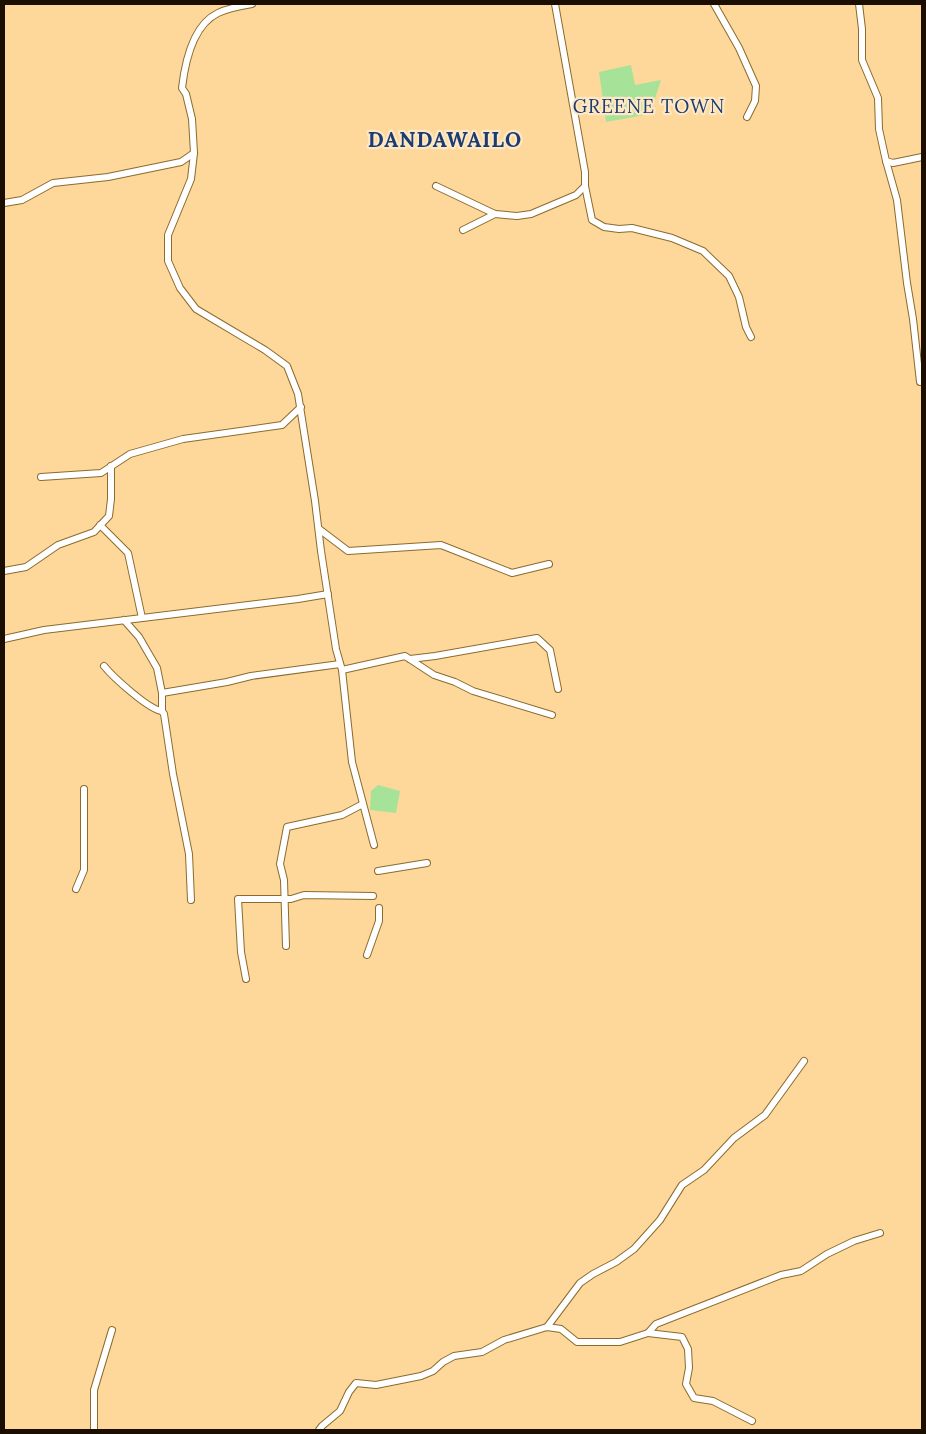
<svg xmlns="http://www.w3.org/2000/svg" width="926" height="1434" viewBox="0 0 926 1434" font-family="Lora,serif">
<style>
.green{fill:#a6e399}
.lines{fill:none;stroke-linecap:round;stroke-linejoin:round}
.minor-casing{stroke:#8b6b2e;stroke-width:8}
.minor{stroke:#fff;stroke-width:6}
.labels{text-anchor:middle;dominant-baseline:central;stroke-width:4.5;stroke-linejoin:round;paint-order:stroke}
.quarter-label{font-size:19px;letter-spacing:1px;fill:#1c3b71;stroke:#fee8c4}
.district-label{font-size:21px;font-weight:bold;letter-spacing:1px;fill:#1c3b71;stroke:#fee8c4}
</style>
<rect width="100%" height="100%" fill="#fdd89a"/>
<!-- green -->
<g class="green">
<path d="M631 65 635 85 661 80 650 114 606 122 599 72Z"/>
<path d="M378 785 400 791 396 813 370 810 371 791Z"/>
</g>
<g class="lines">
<defs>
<g id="minor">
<path d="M252 4C240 6 228 8 218 13 193 25 185 62 182 88L186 94 192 119 194 153 191 179 168 235V261L180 288 196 309 265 350 287 366 298 394 315 501 321 551 336 649 342 670 352 762 374 845"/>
<path d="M714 4 739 48 756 86 755 101 747 117"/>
<path d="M859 4 862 29V60L878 98 879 129 886 161 897 200 907 283 913 319 920 382"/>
<path d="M886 161 893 163 922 157"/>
<path d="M436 186 495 214 517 216 531 214 576 195 585 186V172L555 4"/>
<path d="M585 186 592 220 604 227 619 229 632 228 672 238 703 251 729 276 739 297 746 327 751 337"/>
<path d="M4 203 22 200 53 183 108 177 181 162 194 153"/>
<path d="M463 230 495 214"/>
<path d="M41 477 101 473 130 454 183 439 282 425 301 407"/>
<path d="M100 525 128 553 142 618"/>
<path d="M319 529 348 551 441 545 512 573 549 564"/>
<path d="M4 571 26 567 58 545 94 532 109 516 111 499V466"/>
<path d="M124 620 139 637 157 668 162 693V711L164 714 173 774 189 854 191 900"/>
<path d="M4 639 44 630 298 599 328 594"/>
<path d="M410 659 435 656 537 638 550 650 558 689"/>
<path d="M104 666C113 677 149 710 162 711"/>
<path d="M342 670 405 656 434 675 455 682 473 691 552 715"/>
<path d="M162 693 227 682 251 676 340 664"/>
<path d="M378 871 427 863"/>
<path d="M76 889 84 870V789"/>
<path d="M286 946 284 880 280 864 287 827 342 815 363 804"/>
<path d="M367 955 379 921V908"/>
<path d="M246 979 241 952 238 899H291L304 895 373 896"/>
<path d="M547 1327 580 1283 593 1274 616 1262 634 1249 660 1220 682 1185 704 1170 734 1138 765 1115 804 1061"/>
<path d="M752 1421 713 1401 694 1398 686 1384 689 1368 688 1349 682 1337 648 1333 656 1324 781 1275 801 1271 827 1254 854 1241 880 1233"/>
<path d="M94 1430V1390L112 1330"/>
<path d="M319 1430 322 1426 340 1411 349 1392 356 1383 376 1385 421 1376 433 1371 443 1362 454 1356 482 1352 504 1340 547 1327 561 1329 577 1342H620L648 1333"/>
</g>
</defs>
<!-- minor casing -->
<use href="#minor" class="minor-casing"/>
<!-- minor -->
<use href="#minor" class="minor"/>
</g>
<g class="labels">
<!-- quarter labels -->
<g class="quarter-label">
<text x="649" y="106">GREENE TOWN</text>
</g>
<!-- district labels -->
<g class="district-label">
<text x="445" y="139">DANDAWAILO</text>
</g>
</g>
<!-- border -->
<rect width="926" height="1434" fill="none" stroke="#1b0e00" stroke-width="10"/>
</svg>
